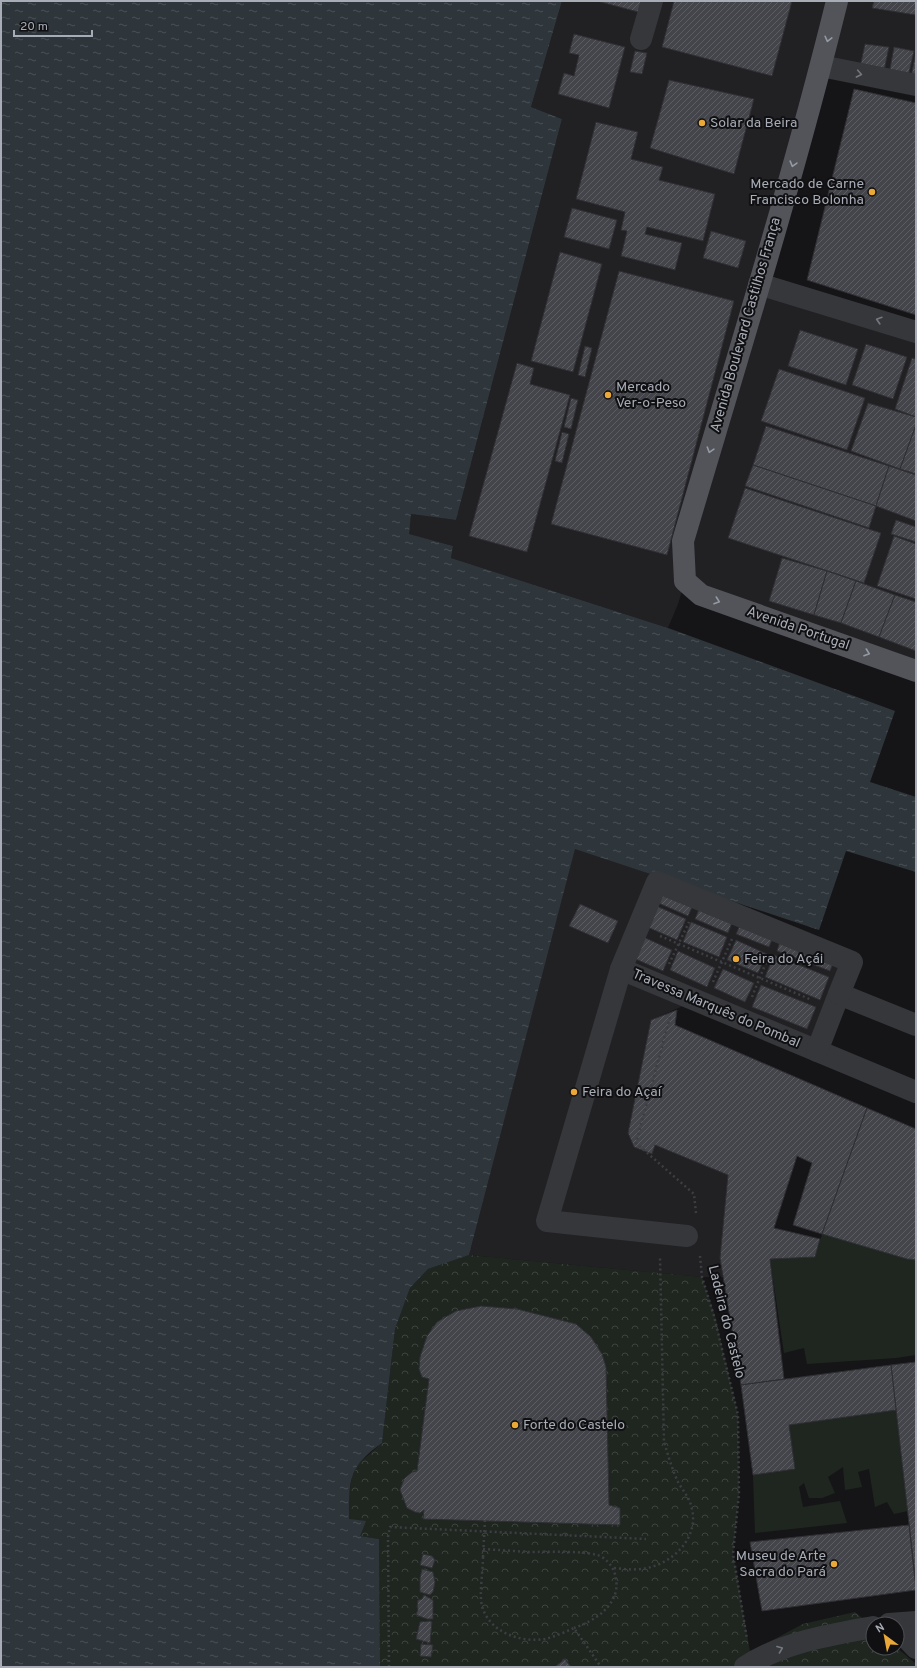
<svg xmlns="http://www.w3.org/2000/svg" width="917" height="1668" viewBox="0 0 917 1668" font-family="Overpass,sans-serif">
<style>
.built{fill:#212124}
.green{fill:#1f2620}
.park{fill:url(#park-crowns)}
.water{fill:url(#water-ripples)}
.building{fill:url(#building-hatch);stroke:#2f2f33}
.lines{fill:none;stroke-linecap:round;stroke-linejoin:round}
.path{stroke:#3c3e42;stroke-width:2.5;stroke-dasharray:2 3;stroke-linecap:butt}
.minor{stroke:#36373b;stroke-width:22}
.major{stroke:#52545a;stroke-width:22}
.path-bridge{stroke:#3c3e42;stroke-width:2.5;stroke-dasharray:2 3;stroke-linecap:butt}
.oneway{stroke:#969aa4}
.oneway2{stroke:#74777f}
.poi-dot{fill:#eaa839;stroke:#101012;stroke-width:1.5}
.labels{text-anchor:middle;dominant-baseline:central;stroke-width:4;stroke-linejoin:round;paint-order:stroke}
.poi-label{font-size:14px;fill:#a7acb6;stroke:#101012;text-anchor:start}
.street-label{font-size:14px;fill:#a7acb6;stroke:#101012}
</style>
<defs>
<pattern id="park-crowns" width="20" height="18" patternUnits="userSpaceOnUse"><rect width="20" height="18" fill="#1f2620"/><path d="M2 6a3 3 0 1 1 6 0M12 15a3 3 0 1 1 6 0" fill="none" stroke="#3d433e"/></pattern>
<pattern id="water-ripples" width="26" height="14" patternUnits="userSpaceOnUse"><rect width="26" height="14" fill="#2e363c"/><path d="M2 4q2-2 4 0t4 0M15 11q2-2 4 0t4 0" fill="none" stroke="#495056"/></pattern>
<pattern id="building-hatch" width="6" height="6" patternUnits="userSpaceOnUse"><rect width="6" height="6" fill="#44454a"/><path d="M-1 1l2-2M0 6l6-6M5 7l2-2" fill="none" stroke="#5c5d62"/></pattern>
</defs>
<rect width="100%" height="100%" fill="#151517"/>
<!-- built -->
<g class="built">
<path d="M562 1H835L759 284 916 332V671L685 581 678 604 668 628 451 558 453 546 408 534 411 514 456 520 562 119 531 107Z"/>
<path d="M837 1H916V85L821 66Z"/>
<path d="M575 848 674 882 852 962 817 1051 701 998 651 1020 628 1133 634 1147 651 1154 655 1145 728 1175 720 1258 723 1277H702L469 1255Z"/>
</g>
<!-- green -->
<g class="green">
<path d="M822 1234 907 1259 916 1260V1355L896 1358 807 1364 804 1348 784 1353 770 1259 815 1257Z"/>
<path d="M896 1410 908 1511 894 1514 887 1502 875 1507 869 1469 858 1472 862 1487 845 1490 843 1467 828 1477 835 1493 822 1498H809L804 1483 799 1487 803 1507 840 1501 847 1523 755 1533 753 1475 795 1469 789 1425Z"/>
</g>
<!-- park -->
<path class="park" d="M469 1255 702 1277 715 1316 738 1415 739 1494 733 1554 750 1652 803 1624 855 1612 873 1627V1648H897L916 1664V1667H380L379 1539 360 1536 349 1520V1494L352 1477 358 1464 382 1443 395 1329 410 1288 428 1269Z"/>
<!-- water -->
<path class="water" d="M1 1H562L531 107 562 119 456 520 411 514 409 534 453 546 451 558 668 628 895 711 870 782 916 797V872L846 851 819 930 575 849 469 1255 428 1269 410 1288 395 1329 382 1443C348 1467 349 1480 349 1519L366 1521 360 1536 379 1539 380 1667H1Z"/>
<!-- building -->
<g class="building">
<path d="M597 1H645L642 13Z"/>
<path d="M674 1H792L772 76 662 47Z"/>
<path d="M874 1H916V15L872 8Z"/>
<path d="M574 34 625 47 609 108 558 94 564 73 574 76 579 55 569 53Z"/>
<path d="M865 44 889 47 884 71 860 67Z"/>
<path d="M894 47 914 51 908 77 889 74Z"/>
<path d="M635 51 647 53 642 74 630 72Z"/>
<path d="M916 52V78L911 77Z"/>
<path d="M669 80 754 99 734 174 650 148Z"/>
<path d="M854 89 916 103V315L807 280Z"/>
<path d="M596 122 638 132 631 159 663 167 659 180 715 194 703 241 647 227 645 234 682 243 675 270 621 256 627 231 621 230 625 212 576 199Z"/>
<path d="M572 208 617 220 609 249 564 237Z"/>
<path d="M711 231 746 241 738 268 703 258Z"/>
<path d="M560 252 602 264 573 372 531 361Z"/>
<path d="M619 271 734 301 667 555 551 524Z"/>
<path d="M800 330 858 349 846 385 788 366Z"/>
<path d="M866 344 907 357 893 399 852 385Z"/>
<path d="M585 346 592 348 585 377 578 375Z"/>
<path d="M912 358 916 359V417L895 409Z"/>
<path d="M517 363 534 368 530 384 570 395 527 552 469 536Z"/>
<path d="M779 369 865 398 847 450 761 421Z"/>
<path d="M571 398 578 400 571 429 564 427Z"/>
<path d="M868 403 916 417V425L900 469 851 451Z"/>
<path d="M916 425V474L900 469Z"/>
<path d="M766 426 889 466 876 506 753 465Z"/>
<path d="M562 432 569 434 562 463 555 461Z"/>
<path d="M753 465 876 506 869 528 745 486Z"/>
<path d="M889 466 916 475V521L876 506Z"/>
<path d="M745 488 881 533 864 583 728 538Z"/>
<path d="M896 520 916 527V542L891 534Z"/>
<path d="M894 536 916 544V599L877 586Z"/>
<path d="M782 558 827 571 814 615 769 601Z"/>
<path d="M827 571 856 581 841 623 814 615Z"/>
<path d="M856 581 895 595 879 637 841 623Z"/>
<path d="M895 595 916 602V651L879 637Z"/>
<path d="M661 889 694 903 688 916 656 902Z"/>
<path d="M580 904 618 921 608 943 569 926Z"/>
<path d="M654 905 686 919 677 940 645 926Z"/>
<path d="M700 907 733 920 728 933 695 919Z"/>
<path d="M742 921 774 935 769 947 736 934Z"/>
<path d="M691 922 727 937 719 957 683 942Z"/>
<path d="M641 936 672 950 663 971 631 957Z"/>
<path d="M781 938 835 958 830 971 777 951Z"/>
<path d="M736 940 767 954 758 973 727 960Z"/>
<path d="M678 951 715 968 707 987 670 970Z"/>
<path d="M774 955 829 977 820 1000 765 977Z"/>
<path d="M723 969 754 983 745 1002 714 988Z"/>
<path d="M761 985 816 1007 807 1029 752 1007Z"/>
<path d="M677 1010 675 1025 867 1108 822 1234 793 1225 812 1163 797 1156 774 1228 820 1239 815 1257 770 1259 784 1379 741 1385 720 1258 728 1175 655 1145 652 1154 634 1147 628 1133 651 1020Z"/>
<path d="M867 1108 916 1129V1260L907 1259 822 1234Z"/>
<path d="M481 1306 517 1309 576 1324 591 1337 602 1354 606 1367 609 1505 620 1508V1525L423 1519 424 1510 420 1513 415 1512 407 1508 400 1490 404 1479 412 1472 417 1471 429 1379 422 1377 419 1369 420 1357 427 1336 437 1322 456 1311Z"/>
<path d="M916 1362V1585L891 1365Z"/>
<path d="M891 1365 896 1410 789 1425 795 1469 753 1475 741 1385Z"/>
<path d="M909 1525 916 1590 762 1611 750 1542Z"/>
<path d="M423 1554 432 1556 435 1560 432 1568 420 1565Z"/>
<path d="M422 1569 433 1572 435 1582 433 1592 430 1595 420 1592V1578Z"/>
<path d="M424 1595 433 1600V1619H427L416 1615 418 1609 417 1607 418 1600 422 1599Z"/>
<path d="M430 1621 432 1622 430 1643 416 1639 420 1622Z"/>
<path d="M421 1644 433 1645 431 1657 420 1656Z"/>
<path d="M565 1659 571 1667H556V1666Z"/>
</g>
<g class="lines">
<!-- path -->
<g class="path">
<path d="M660 936 812 1000"/>
<path d="M669 964 689 922"/>
<path d="M713 982 732 939"/>
<path d="M752 997 769 955"/>
<path d="M670 1017 636 1143 694 1194 696 1213"/>
<path d="M700 1256 702 1277 714 1316 738 1415 739 1494 733 1554 747 1639"/>
<path d="M483 1549C499 1550 514 1551 529 1552 544 1552 591 1550 602 1557 614 1565 618 1578 616 1591 611 1611 591 1622 574 1628"/>
<path d="M483 1557C483 1570 479 1595 482 1606 489 1632 520 1643 545 1639 554 1637 565 1632 574 1628L601 1667"/>
<path d="M614 1568C623 1569 632 1570 641 1569 670 1566 699 1540 692 1509 690 1498 683 1491 678 1482 672 1469 668 1455 664 1442L660 1257"/>
<path d="M389 1667 388 1537 390 1527 646 1539"/>
</g>
<!-- minor -->
<g class="minor">
<path d="M641 39 652 1"/>
<path d="M821 66 916 85"/>
<path d="M759 284 916 332"/>
<path d="M621 969 916 1092"/>
<path d="M817 1051 839 994 916 1025"/>
<path d="M687 1236 547 1221 621 969 657 882 852 962 839 994"/>
<path d="M889 1624 916 1622"/>
<path d="M897 1628 916 1648"/>
<path d="M745 1667C783 1642 829 1635 873 1627"/>
</g>
<!-- major -->
<path class="major" d="M837 1C792 183 736 362 683 541L685 581 701 595 916 671"/>
<!-- path-bridge -->
<path class="path-bridge" d="M483 1557 485 1520"/>
</g>
<!-- one-way arrows -->
<defs><path id="oneway-chevron" d="M-2-3.5L2.5 0L-2 3.5" fill="none" stroke-width="1.6" stroke-linecap="round" stroke-linejoin="round"/></defs>
<g class="oneway">
<use href="#oneway-chevron" transform="translate(828 39) rotate(104)"/>
<use href="#oneway-chevron" transform="translate(793 164) rotate(106)"/>
<use href="#oneway-chevron" transform="translate(710 450) rotate(107)"/>
<use href="#oneway-chevron" transform="translate(717 601) rotate(19)"/>
<use href="#oneway-chevron" transform="translate(867 653) rotate(19)"/>
</g>
<g class="oneway2">
<use href="#oneway-chevron" transform="translate(859 74) rotate(11)"/>
<use href="#oneway-chevron" transform="translate(879 320) rotate(-163)"/>
<use href="#oneway-chevron" transform="translate(780 1649) rotate(-21)"/>
</g>
<!-- markers -->
<g class="poi-dot">
<circle cx="702" cy="123" r="4"/>
<circle cx="872" cy="192" r="4"/>
<circle cx="608" cy="395" r="4"/>
<circle cx="736" cy="959" r="4"/>
<circle cx="574" cy="1092" r="4"/>
<circle cx="515" cy="1425" r="4"/>
<circle cx="834" cy="1564" r="4"/>
</g>
<g class="labels">
<!-- poi labels -->
<g class="poi-label">
<text x="710" y="123">Solar da Beira</text>
<text x="864" y="184" text-anchor="end">Mercado de Carne<tspan x="864" dy="16">Francisco Bolonha</tspan></text>
<text x="616" y="387">Mercado<tspan x="616" dy="16">Ver-o-Peso</tspan></text>
<text x="744" y="959">Feira do Açái</text>
<text x="582" y="1092">Feira do Açaí</text>
<text x="523" y="1425">Forte do Castelo</text>
<text x="826" y="1556" text-anchor="end">Museu de Arte<tspan x="826" dy="16">Sacra do Pará</tspan></text>
</g>
<!-- street labels -->
<g class="street-label">
<text transform="translate(746 325) rotate(-74)">Avenida Boulevard Castilhos França</text>
<text transform="translate(798 629) rotate(19)">Avenida Portugal</text>
<text transform="translate(716 1009) rotate(23)">Travessa Marquês do Pombal</text>
<text transform="translate(726 1322) rotate(76)">Ladeira do Castelo</text>
</g>
</g>
<!-- border -->
<rect width="917" height="1668" fill="none" stroke="#a7acb6" stroke-width="4"/>
<!-- north arrow -->
<g transform="translate(885 1636) rotate(328)"><circle r="19" fill="#101012" stroke="#4c4e54"/>
<path d="M0-3L7 15L0 10L-7 15Z" fill="#eaa839"/>
<text y="-6" font-size="11" font-weight="bold" text-anchor="middle" fill="#a7acb6">N</text>
</g>
<!-- scale -->
<path d="M14 30v6h78v-6" fill="none" stroke="#a7acb6" stroke-width="2"/>
<text x="20" y="30" font-size="12" fill="#a7acb6" stroke="#101012" stroke-width="3" paint-order="stroke">20 m</text>
</svg>
